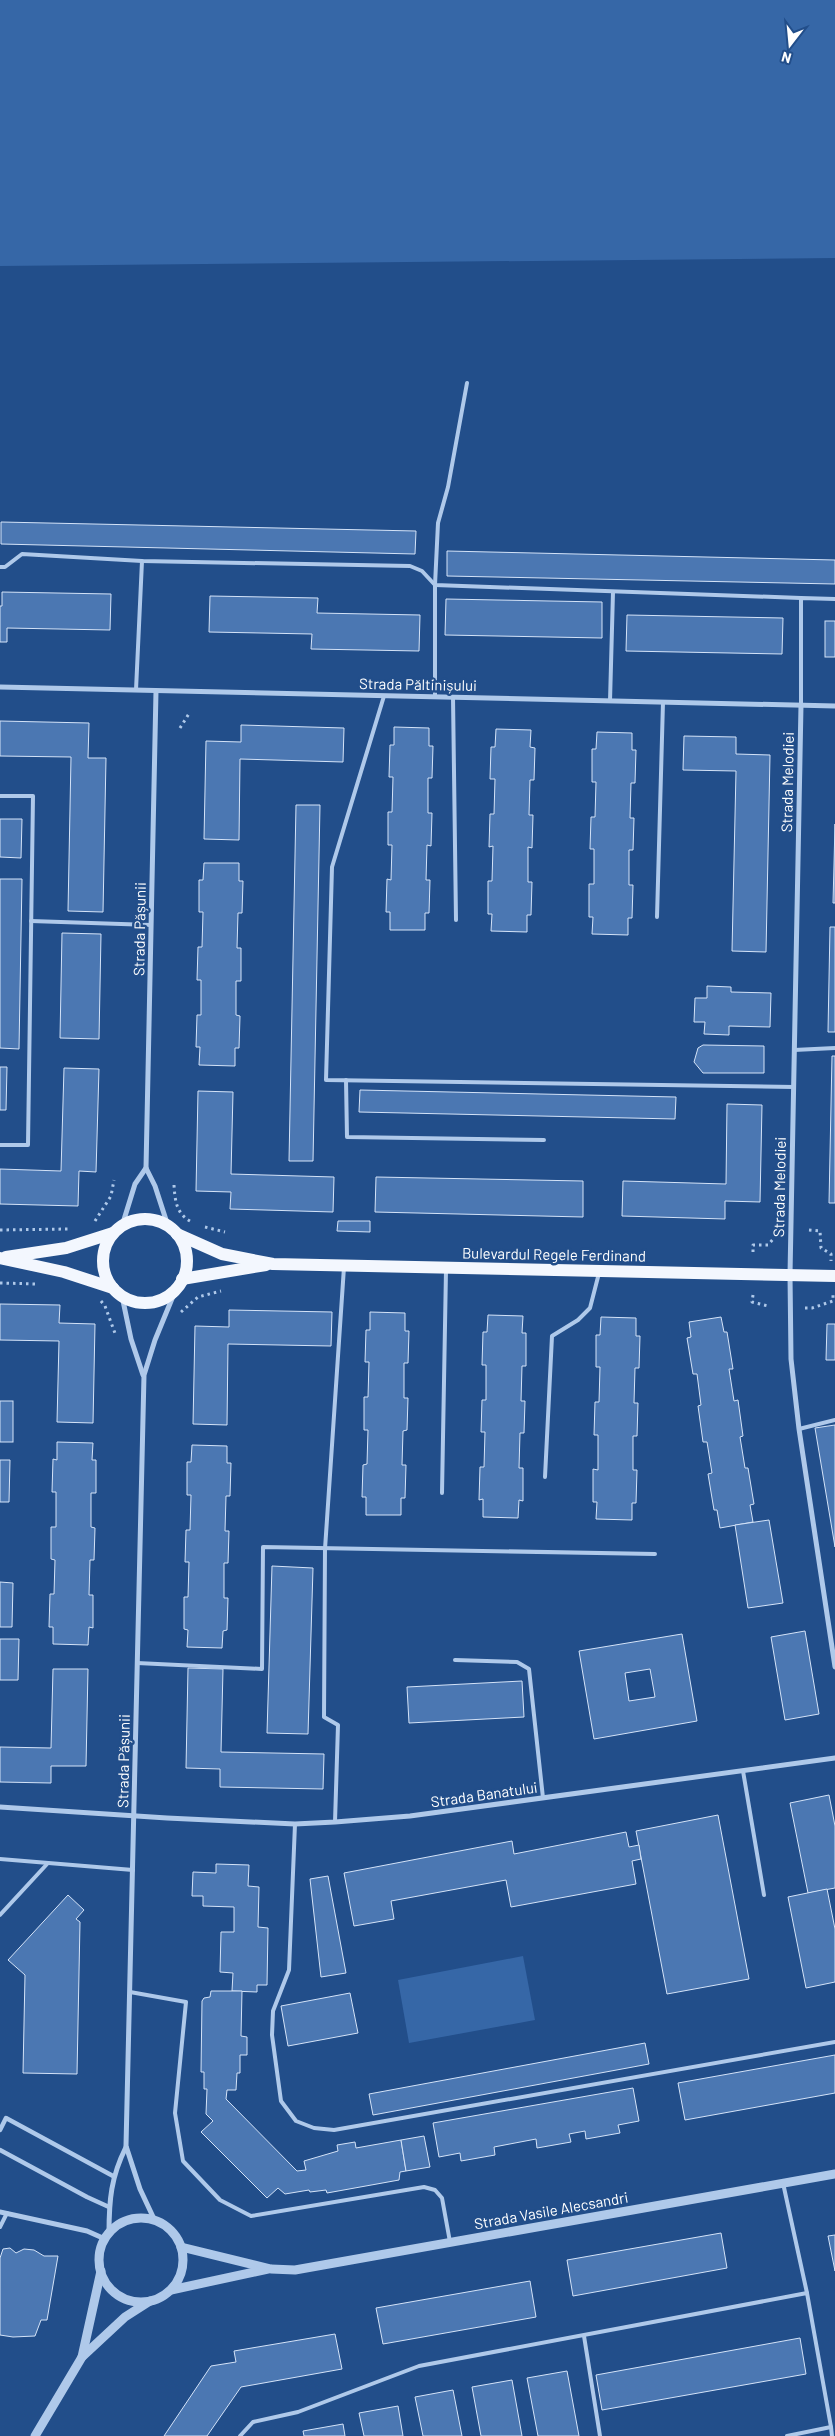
<svg xmlns="http://www.w3.org/2000/svg" width="835" height="2436" viewBox="0 0 835 2436" font-family="Barlow,sans-serif">
<style>
.green{fill:#3667a7}
.building{fill:#4b77b2;stroke:#d4e3f8;fill-rule:evenodd}
.lines{fill:none;stroke-linecap:round;stroke-linejoin:round}
.path{stroke:#afc9ea;stroke-width:3;stroke-dasharray:2.5 4;stroke-linecap:butt}
.service{stroke:#afc9ea;stroke-width:4}
.pedestrian{stroke:#afc9ea;stroke-width:4.5}
.minor{stroke:#afc9ea;stroke-width:5}
.tertiary{stroke:#afc9ea;stroke-width:9}
.primary{stroke:#f3f7fe;stroke-width:12}
.labels{text-anchor:middle;dominant-baseline:central;stroke-width:5;stroke-linejoin:round;paint-order:stroke}
.street-label{font-size:15px;fill:#fff;stroke:#224e8a}
</style>
<rect width="100%" height="100%" fill="#224e8a"/>
<!-- green -->
<g class="green">
<path d="M0 0H835V258L0 266Z"/>
<path d="M523 1956 535 2020 409 2043 398 1980Z"/>
</g>
<!-- building -->
<g class="building">
<path d="M1 522 416 531 415 554 1 544Z"/>
<path d="M447 551 835 560V584L447 576Z"/>
<path d="M2 592 111 594 110 630 7 628V642H0V606H2Z"/>
<path d="M210 596 318 598 317 613 420 615 419 651 311 649 312 634 209 632Z"/>
<path d="M446 599 602 602V638L445 635Z"/>
<path d="M627 615 783 618 782 654 626 651Z"/>
<rect x="825" y="621" width="10" height="36"/>
<path d="M0 721 89 723 88 758H106L103 912 68 911 71 757 0 756Z"/>
<path d="M241 725 344 728 343 762 240 759 239 840 204 839 206 741 241 742Z"/>
<path d="M394 727 429 728V746H433L432 778H428V813H432L431 846 427 845 426 880H430L429 913H425V930H390V912H386L387 879 391 880 392 845H388V812H392L393 777H389L390 745H394Z"/>
<path d="M496 729 531 730 530 747 535 748 534 780H530L529 815H533L532 848 528 847V882H532L531 915H527V932L491 931 492 914H488V881H492L493 846 489 847 490 814H494L495 779H490L491 747H495Z"/>
<path d="M597 732 632 733V750H636L635 783H631L630 818H634L633 850H629V885H633L632 918H628V935L592 934 593 917H589V884H594V849H590L591 817H595L596 782H592V749H596Z"/>
<path d="M684 736 736 737V754L770 755 766 952 732 951 736 771 683 770Z"/>
<path d="M296 805H320L313 1161H289Z"/>
<path d="M0 819H22L21 858 0 857Z"/>
<path d="M835 824V903H833Z"/>
<path d="M204 863H239V881H243L242 913H238L237 948H241V981H236V1015L240 1016 239 1048H235V1066L199 1065 200 1047H196L197 1015H201V980H197L198 947H202L203 912H199V880H203Z"/>
<path d="M0 879H22L19 1049 0 1048Z"/>
<path d="M830 927H835V1032H828Z"/>
<path d="M62 933 101 934 99 1039 60 1038Z"/>
<path d="M707 986 731 987V992L771 993 770 1027 729 1026V1035L704 1034 705 1022H694L695 998H707Z"/>
<path d="M703 1045 764 1046V1073H703L694 1062 698 1048Z"/>
<path d="M832 1056H835V1203H829Z"/>
<path d="M0 1067H7L6 1110H0Z"/>
<path d="M64 1068 99 1069 96 1172 79 1171 78 1206 0 1204V1169L61 1171Z"/>
<path d="M360 1090 676 1097 675 1119 359 1112Z"/>
<path d="M198 1091 233 1092 231 1174 334 1177 333 1212 230 1209 231 1192 196 1191Z"/>
<path d="M727 1104 762 1105 760 1202 725 1201V1219L622 1216 623 1181 726 1184Z"/>
<path d="M376 1177 583 1181V1217L375 1212Z"/>
<path d="M338 1221H370V1232L337 1231Z"/>
<path d="M0 1304 60 1305 59 1323 95 1324 93 1423 57 1422 59 1341 0 1340Z"/>
<path d="M229 1310 332 1312 331 1346 228 1344 227 1425 193 1424 195 1326 229 1327Z"/>
<path d="M370 1312 405 1313V1331H409L408 1363H404V1398H408L407 1430 403 1431 402 1465H406L405 1498H401V1515H366V1497H362L363 1465 367 1464 368 1430H364V1397H368L369 1362H365L366 1330H370Z"/>
<path d="M488 1315 523 1316 522 1333H526V1366H522L521 1401H525L524 1433H520L519 1468H523V1501L519 1500 518 1518 483 1517V1499L479 1500 480 1467H484L485 1432H481L482 1400H486V1365H482L483 1332H487Z"/>
<path d="M601 1317 636 1318V1336H640L639 1368H635L634 1403H638L637 1436H633V1470H637L636 1503H632V1520L596 1519 597 1502H593V1469L598 1470V1435H594L595 1402H599L600 1367H596V1335H600Z"/>
<path d="M721 1317 724 1332H727L733 1369H729L734 1401 738 1400 743 1436 740 1437 745 1468H748L754 1504 750 1505 753 1522 720 1528 717 1510H714L708 1474 712 1473 707 1442H703L698 1406 701 1405 697 1374H693L687 1338 691 1337 689 1322Z"/>
<path d="M827 1324H835V1360H826Z"/>
<rect x="0" y="1401" width="13" height="41"/>
<path d="M835 1425V1547L815 1428Z"/>
<path d="M57 1442 93 1443 92 1460H96V1493H91V1527L95 1528 94 1560H90L89 1595H93V1628L89 1627 88 1645 53 1644V1627H49L50 1594H54L55 1560 51 1559V1527H56V1492H52L53 1459 57 1460Z"/>
<path d="M192 1445 227 1446V1463H231L230 1496H226L225 1531H229L228 1563H224V1598H228L227 1630 223 1631 222 1648 187 1647 188 1630 184 1629V1597H188L189 1562H185L186 1530H190L191 1495H187V1462H191Z"/>
<path d="M0 1460H10L9 1502H0Z"/>
<path d="M769 1520 783 1603 748 1608 735 1525Z"/>
<path d="M272 1566 313 1568 308 1734 267 1733Z"/>
<path d="M0 1582 13 1583 12 1627H0Z"/>
<path d="M805 1631 819 1714 785 1720 771 1637Z"/>
<path d="M682 1634 697 1721 594 1739 579 1651ZM650 1669 655 1697 629 1701 625 1673Z"/>
<path d="M0 1639H19L18 1680H0Z"/>
<path d="M188 1668 223 1669 221 1752 324 1754 323 1789 220 1787V1769L186 1768Z"/>
<path d="M53 1669H88L86 1766H51V1783L0 1782V1747L51 1748Z"/>
<path d="M522 1681 524 1717 409 1723 407 1687Z"/>
<path d="M829 1795 835 1826V1888L808 1893 790 1803Z"/>
<path d="M718 1815 749 1979 667 1994 636 1831Z"/>
<path d="M626 1832 629 1847 639 1845 641 1859 632 1861 636 1884 511 1907 506 1880 391 1901 394 1919 354 1926 344 1873 512 1841 514 1854Z"/>
<path d="M216 1864 249 1865 248 1886 259 1887 258 1927 268 1928 267 1985H257V1992L232 1991 233 1973 220 1972 221 1932H234V1907L203 1906V1896H192L193 1872 216 1873Z"/>
<path d="M328 1876 346 1973 321 1977 310 1879Z"/>
<path d="M827 1889 835 1929V1982L806 1988 788 1897Z"/>
<path d="M68 1895 84 1910 76 1919 80 1922 77 2074 23 2073 25 1975 8 1960Z"/>
<path d="M211 1991H242L241 2036 247 2037V2055H240V2073H237L236 2090H227L226 2099 297 2171 306 2170 304 2161 338 2151 337 2145 355 2142 356 2148 401 2140 406 2171 400 2172 399 2180 327 2193 326 2190 310 2192 309 2190 285 2194 278 2188 267 2198 201 2132 213 2121 206 2114 207 2089H204V2072H201L202 2001 204 1998 210 1997Z"/>
<path d="M350 1993 358 2033 288 2046 281 2006Z"/>
<path d="M645 2043 649 2064 373 2115 369 2094Z"/>
<path d="M835 2055V2093L685 2120 678 2083Z"/>
<path d="M633 2088 639 2121 618 2125 620 2133 586 2139 585 2131 569 2134 571 2142 537 2148 536 2139 494 2147 495 2155 461 2161 460 2153 439 2157 433 2123Z"/>
<path d="M424 2136 430 2167 406 2171 401 2140Z"/>
<path d="M721 2233 727 2268 573 2296 567 2260Z"/>
<path d="M835 2235V2271L828 2236Z"/>
<path d="M10 2248 16 2253 24 2249 34 2250 44 2256H58L47 2320H41L35 2336 13 2337 0 2335V2258L3 2249Z"/>
<path d="M530 2281 536 2317 383 2344 376 2308Z"/>
<path d="M335 2334 342 2369 241 2387 207 2436H164L211 2366 236 2362 234 2351Z"/>
<path d="M800 2338 806 2374 602 2410 596 2375Z"/>
<path d="M567 2371 579 2436H538L527 2378Z"/>
<path d="M512 2380 522 2436H481L472 2387Z"/>
<path d="M453 2390 462 2436H423L415 2397Z"/>
<path d="M398 2406 403 2436H364L359 2413Z"/>
<path d="M343 2424 345 2436H304L303 2431Z"/>
</g>
<g class="lines">
<!-- path -->
<g class="path">
<path d="M180 728 190 712"/>
<path d="M174 1185C175 1200 176 1213 190 1221"/>
<path d="M95 1221 111 1196 114 1180"/>
<path d="M205 1227 225 1232"/>
<path d="M0 1230 68 1229"/>
<path d="M809 1230 820 1231 821 1248 831 1254V1261"/>
<path d="M753 1252V1245H768L774 1238 775 1229H779"/>
<path d="M0 1283 37 1284"/>
<path d="M753 1295 752 1302 768 1306"/>
<path d="M101 1301 105 1306 116 1336"/>
<path d="M805 1308H812L833 1301V1295"/>
<path d="M181 1312 198 1297 221 1291"/>
</g>
<!-- service -->
<g class="service">
<path d="M0 567H5L22 554 142 561 410 566 422 571 435 585 801 598"/>
<path d="M136 690 142 561"/>
<path d="M384 696 332 867 326 1080 794 1087"/>
<path d="M435 697V585L438 523 448 487 467 383"/>
<path d="M453 697 456 920"/>
<path d="M610 701 613 592"/>
<path d="M801 705V598L835 599"/>
<path d="M0 796H33L28 1145H0"/>
<path d="M657 917 663 702"/>
<path d="M31 921 151 925"/>
<path d="M794 1050 835 1048"/>
<path d="M346 1080 347 1137 544 1140"/>
<path d="M799 1429 835 1420"/>
<path d="M545 1477 552 1336 578 1320 590 1308 599 1273"/>
<path d="M442 1493 446 1270"/>
<path d="M455 1660 517 1662 529 1669 543 1798"/>
<path d="M137 1663 262 1669 263 1547 655 1554"/>
<path d="M743 1771 764 1895"/>
<path d="M335 1822 338 1725 324 1717 325 1549 344 1267"/>
<path d="M295 1824 289 1970 273 2011 272 2035 281 2101 296 2121 314 2128 334 2130 835 2042"/>
<path d="M0 1859 133 1870"/>
<path d="M0 1915 48 1863"/>
<path d="M130 1992 186 2002 175 2113 183 2161 220 2200 251 2216 424 2187 435 2190 442 2198 450 2242"/>
<path d="M783 2183 807 2293"/>
<path d="M0 2227 7 2213"/>
<path d="M584 2336 600 2436"/>
<path d="M831 2427 832 2436"/>
<path d="M240 2436 253 2422 298 2412 419 2366 807 2293 831 2427 787 2436"/>
</g>
<!-- pedestrian -->
<g class="pedestrian">
<path d="M0 2130 6 2118 113 2176"/>
<path d="M0 2150 87 2197 109 2207"/>
</g>
<!-- minor -->
<g class="minor">
<path d="M0 687 835 706"/>
<path d="M156 691 146 1168 155 1186 168 1226"/>
<path d="M801 705 790 1275 791 1359 799 1429 835 1667"/>
<path d="M122 1226 135 1184 146 1168"/>
<path d="M122 1296 131 1339 143 1375"/>
<path d="M0 1807 167 1818 295 1824 335 1822 410 1816 835 1758"/>
<path d="M0 2212 87 2231 105 2239"/>
<path d="M155 2221 140 2189 126 2146 144 1375 155 1340 176 1289"/>
<path d="M109 2233C109 2200 111 2177 126 2147"/>
</g>
<!-- tertiary -->
<g class="tertiary">
<circle cx="141" cy="2260" r="42"/>
<path d="M181 2247 271 2269 295 2270 835 2174"/>
<path d="M171 2290 268 2269"/>
<path d="M82 2357 101 2271"/>
<path d="M35 2436 82 2357 125 2317 150 2301"/>
</g>
<!-- primary -->
<g class="primary">
<circle cx="145" cy="1261" r="42"/>
<path d="M177 1234 222 1254 273 1264 835 1276"/>
<path d="M6 1257 66 1248 113 1233"/>
<path d="M0 1258 64 1272 113 1288"/>
<path d="M182 1279 266 1265"/>
</g>
</g>
<g class="labels">
<!-- street labels -->
<g class="street-label">
<text transform="translate(418 684) rotate(1)">Strada Păltinișului</text>
<text transform="translate(787 782) rotate(-89)">Strada Melodiei</text>
<text transform="translate(139 929) rotate(-89)">Strada Pășunii</text>
<text transform="translate(779 1187) rotate(-89)">Strada Melodiei</text>
<text transform="translate(554 1254) rotate(1)">Bulevardul Regele Ferdinand</text>
<text transform="translate(123 1761) rotate(-89)">Strada Pășunii</text>
<text transform="translate(484 1794) rotate(-8)">Strada Banatului</text>
<text transform="translate(551 2210) rotate(-10)">Strada Vasile Alecsandri</text>
</g>
</g>
<!-- north arrow -->
<g transform="translate(790 45) rotate(196)" stroke="#224e8a" stroke-width="4" paint-order="stroke">
<path d="M0-4L9 19L0 12L-9 19Z" fill="#ffffff"/>
<text y="-8" font-size="14" font-weight="bold" text-anchor="middle" fill="#ffffff">N</text>
</g>
</svg>
